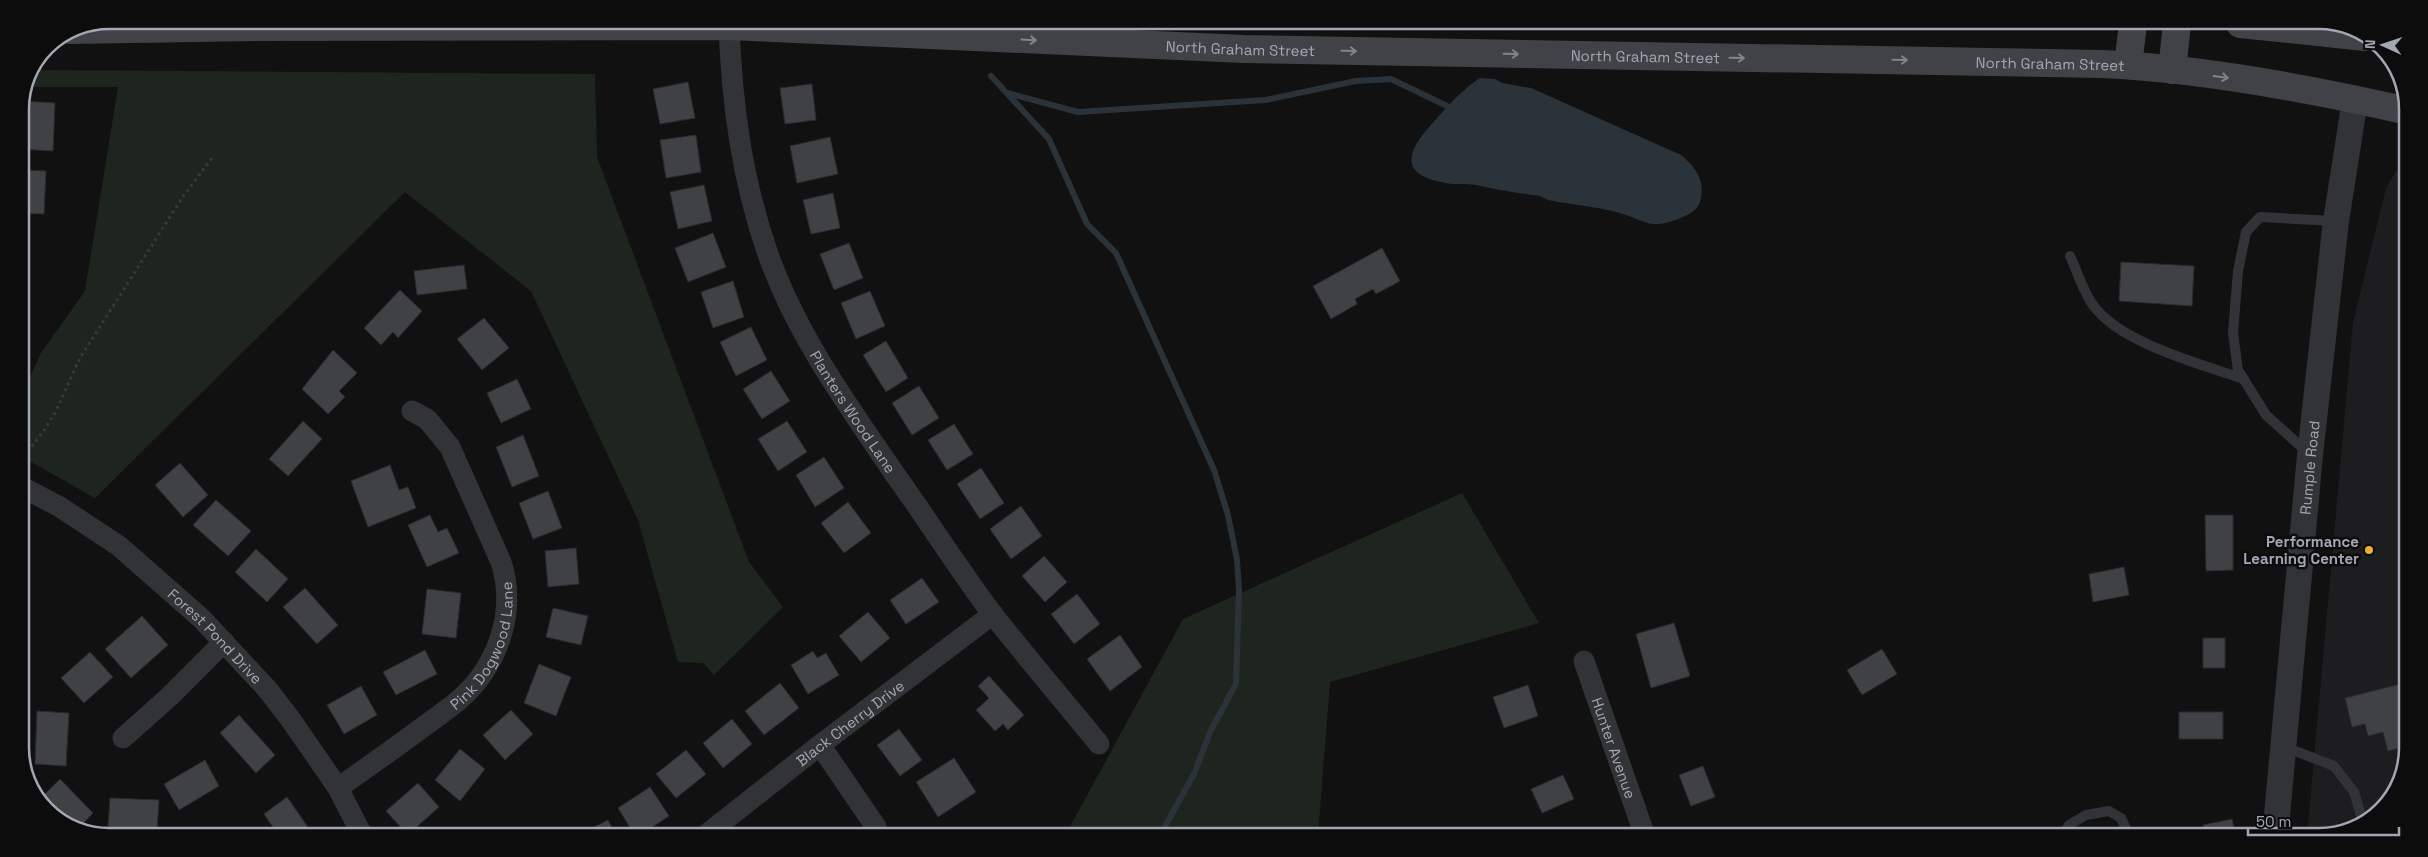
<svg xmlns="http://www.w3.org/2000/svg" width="2428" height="857" viewBox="0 0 2428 857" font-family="'Space Grotesk',sans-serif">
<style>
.built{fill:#1d1d1f}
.green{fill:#1e251f}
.water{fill:#2b333a}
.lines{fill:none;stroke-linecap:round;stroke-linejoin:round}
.stream{stroke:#2b333a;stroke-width:6}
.building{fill:#404145;stroke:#2b2b2e}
.path{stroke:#383a3e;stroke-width:3;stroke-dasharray:2.5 4;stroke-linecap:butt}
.service{stroke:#323337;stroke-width:10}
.minor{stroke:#323337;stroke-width:21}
.tertiary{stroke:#323337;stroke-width:26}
.secondary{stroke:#404247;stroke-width:28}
.oneway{stroke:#80848d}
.poi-dot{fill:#e9b132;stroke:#0c0c0d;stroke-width:2}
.labels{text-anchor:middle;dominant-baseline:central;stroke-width:5;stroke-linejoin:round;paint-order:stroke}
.street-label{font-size:15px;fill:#a3a7b3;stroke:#0c0c0d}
.poi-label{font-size:15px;font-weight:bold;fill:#a3a7b3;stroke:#0c0c0d;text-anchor:end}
.rim{fill:none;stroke:#a3a7b3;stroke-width:2.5}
</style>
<rect width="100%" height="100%" fill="#111112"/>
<!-- built -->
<path class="built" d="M2407 153 2403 777 2373 819 2320 837H2307L2353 323 2386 188Z"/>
<!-- green -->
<g class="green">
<path d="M35 70 595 74 597 157 749 562 783 607 714 675 703 663 678 662 638 520 531 291 405 192 95 498 33 463 20 459V398L41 353 85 291 118 87H28Z"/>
<path d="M1462 493 1539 623 1330 682 1318 835 1066 834 1183 619Z"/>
</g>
<!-- water -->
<path class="water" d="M1480 78 1495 79 1502 83 1531 88 1681 155C1694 166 1705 179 1701 197 1700 207 1694 212 1685 216 1647 233 1647 219 1612 211 1591 206 1569 204 1548 200L1540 196C1518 193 1497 190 1476 185 1466 183 1455 185 1445 183 1401 175 1405 154 1430 126 1446 108 1460 91 1480 78Z"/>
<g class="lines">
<!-- stream -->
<g class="stream">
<path d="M991 76 1049 139 1087 224 1116 253 1214 470 1228 515 1237 560 1239 590 1236 684 1211 730 1194 774 1160 835"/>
<path d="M1007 93 1078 112 1265 100 1356 81 1391 79 1447 106"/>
</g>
</g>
<!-- building -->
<g class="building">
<path d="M688 82 695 118 660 124 653 89Z"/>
<path d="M812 84 816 120 785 124 780 88Z"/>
<path d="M23 101 55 103 53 151 20 149Z"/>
<path d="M696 135 701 172 666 178 660 140Z"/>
<path d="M830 137 838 174 797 183 790 146Z"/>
<path d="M20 170 46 171 44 214 20 213Z"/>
<path d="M704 185 712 221 678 229 670 192Z"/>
<path d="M833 193 840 228 811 234 803 200Z"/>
<path d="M713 233 726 267 688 282 675 248Z"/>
<path d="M20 237H25L22 284 20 283Z"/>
<path d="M849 243 863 278 834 290 820 254Z"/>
<path d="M1382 248 1400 281 1376 294 1373 289 1355 299 1357 304 1331 319 1313 286Z"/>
<path d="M2121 262 2194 266 2192 306 2119 301Z"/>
<path d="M464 265 467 289 417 295 414 271Z"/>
<path d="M733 281 744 317 713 328 701 292Z"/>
<path d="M400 290 422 311 398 338 393 332 381 345 364 328Z"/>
<path d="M870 291 885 326 856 339 841 303Z"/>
<path d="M484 318 509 348 482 370 457 339Z"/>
<path d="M751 327 767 360 736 376 720 342Z"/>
<path d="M886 341 908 378 886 392 863 355Z"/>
<path d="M333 350 357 373 339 391 345 397 328 414 302 389Z"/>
<path d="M771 371 790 401 762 419 743 389Z"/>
<path d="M517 379 531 409 501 423 487 393Z"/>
<path d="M919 386 939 418 912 435 892 403Z"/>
<path d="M303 421 322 439 288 476 269 459Z"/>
<path d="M787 421 807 452 778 471 758 439Z"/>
<path d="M954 424 973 454 947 470 928 440Z"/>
<path d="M523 435 539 476 512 487 496 447Z"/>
<path d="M824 457 844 488 815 507 796 475Z"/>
<path d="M180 463 208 495 183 517 155 485Z"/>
<path d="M390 465 399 490 408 487 416 508 368 527 351 481Z"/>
<path d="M981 468 1004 503 980 519 957 484Z"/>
<path d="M548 491 562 528 533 539 519 503Z"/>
<path d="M216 500 251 531 228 556 193 525Z"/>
<path d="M848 502 871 533 844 553 821 523Z"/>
<path d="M1021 506 1042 536 1011 559 990 529Z"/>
<path d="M430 515 438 532 447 528 459 553 427 567 408 525Z"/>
<path d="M2205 515H2233V570L2206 571Z"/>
<path d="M576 548 579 584 548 587 545 551Z"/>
<path d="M256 549 288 579 267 602 235 572Z"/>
<path d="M1044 556 1067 582 1045 602 1022 576Z"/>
<path d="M2124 567 2129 595 2093 602 2089 574Z"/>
<path d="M922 578 939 602 906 624 890 600Z"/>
<path d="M305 588 338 625 317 644 283 607Z"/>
<path d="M427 589 461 593 456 638 422 634Z"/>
<path d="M1077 594 1100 624 1074 644 1051 614Z"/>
<path d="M553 608 588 616 581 645 546 637Z"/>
<path d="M868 612 890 638 861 662 839 636Z"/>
<path d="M142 616 168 645 131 678 105 649Z"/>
<path d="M1674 623 1690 676 1651 688 1636 634Z"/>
<path d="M1120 635 1142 667 1110 691 1087 659Z"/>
<rect x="2203" y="638" width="22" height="30"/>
<path d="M1882 649 1897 674 1862 695 1847 670Z"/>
<path d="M425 650 437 674 396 695 383 672Z"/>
<path d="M813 651 817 658 826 653 839 675 808 694 791 665Z"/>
<path d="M90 652 113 677 84 703 61 678Z"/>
<path d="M539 664 571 677 556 716 524 703Z"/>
<path d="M989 676 1024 715 1008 730 1003 724 995 731 976 710 989 698 978 686Z"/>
<path d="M780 683 799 708 764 735 745 711Z"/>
<path d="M2404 683V747L2388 751 2383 732 2368 736 2365 724 2352 727 2345 698Z"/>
<path d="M1528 685 1538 716 1504 728 1493 697Z"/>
<path d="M361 686 377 715 344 734 327 705Z"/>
<path d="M511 710 533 734 505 760 483 735Z"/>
<path d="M37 711 69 713 66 766 35 764Z"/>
<rect x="2179" y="712" width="44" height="27"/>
<path d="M239 715 275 755 256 773 220 733Z"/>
<path d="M732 719 752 744 723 768 703 743Z"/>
<path d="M899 729 922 760 900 776 877 745Z"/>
<path d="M460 749 485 769 460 801 435 780Z"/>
<path d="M686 750 706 774 676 798 656 774Z"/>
<path d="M954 758 976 792 938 817 916 782Z"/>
<path d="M205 760 219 786 179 810 164 784Z"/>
<path d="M1703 766 1715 797 1691 806 1679 775Z"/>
<path d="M2403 769V777L2398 784 2394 771Z"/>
<path d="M1563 775 1574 799 1542 813 1531 789Z"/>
<path d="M60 779 93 813 77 830 38 801Z"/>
<path d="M418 783 439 807 410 833H406L386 811Z"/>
<path d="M650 787 669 816 642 834H634L618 808Z"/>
<path d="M287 797 312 833H277L264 814Z"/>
<path d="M110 798 159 800 157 830 108 828Z"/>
<path d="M2232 819 2236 837H2205L2203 825Z"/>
<path d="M608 820 615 833H583Z"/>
</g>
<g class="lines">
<!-- path -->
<path class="path" d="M20 462 45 429 56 411 80 358 182 198 212 158"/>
<!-- service -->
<g class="service">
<path d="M2070 256C2077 271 2083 291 2093 305 2120 343 2200 364 2244 379"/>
<path d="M2307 452 2266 415 2238 370 2233 333 2238 271 2246 232 2260 217 2335 221"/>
<path d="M2285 747 2334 766 2354 792 2363 822"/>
<path d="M2063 836 2069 825 2086 815 2109 811 2121 818 2130 837"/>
</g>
<!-- minor -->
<g class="minor">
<path id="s1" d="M729 26C732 105 742 180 768 254 796 334 847 404 894 473 928 520 959 570 994 616 1028 659 1064 701 1099 744"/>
<path id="s2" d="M20 486 60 507 119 546 202 619 268 690 291 720 338 788 361 833"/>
<path id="s3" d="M1584 661 1645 836"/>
<path d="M123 738 169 697 224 642"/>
<path d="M820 745 876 827"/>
<path id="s4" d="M338 788C365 769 392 750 419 730 432 720 446 711 459 700 498 666 517 612 501 562L450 447 427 419 412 411"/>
<path id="s5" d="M707 834 820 745 993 614"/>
</g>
<!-- tertiary -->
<path class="tertiary" id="s6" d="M2275 837 2310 455 2336 221 2355 100"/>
<!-- secondary -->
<g class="secondary">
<path d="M2240 24 2365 37"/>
<path id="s7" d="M70 30 258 27 729 26 1244 49 2101 64C2200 68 2311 89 2408 111"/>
<path d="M2128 65 2133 24"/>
<path d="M2172 70 2177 24"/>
</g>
</g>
<!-- one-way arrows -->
<defs><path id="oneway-shaft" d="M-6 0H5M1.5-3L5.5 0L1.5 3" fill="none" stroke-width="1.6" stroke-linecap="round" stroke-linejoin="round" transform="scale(1.25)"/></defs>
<g class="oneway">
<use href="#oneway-shaft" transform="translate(1029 40) rotate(3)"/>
<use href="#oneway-shaft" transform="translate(1349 51) rotate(1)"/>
<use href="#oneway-shaft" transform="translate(1511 54) rotate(1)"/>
<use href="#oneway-shaft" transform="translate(1737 58) rotate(1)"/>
<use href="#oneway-shaft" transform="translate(1900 60) rotate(1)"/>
<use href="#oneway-shaft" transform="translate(2221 77) rotate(8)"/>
</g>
<!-- markers -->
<circle class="poi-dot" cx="2369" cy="550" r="5"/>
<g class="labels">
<!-- street labels -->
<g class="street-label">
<text stroke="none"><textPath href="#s7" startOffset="1171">North Graham Street</textPath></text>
<text stroke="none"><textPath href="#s7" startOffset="1576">North Graham Street</textPath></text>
<text stroke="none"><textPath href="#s7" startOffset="1981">North Graham Street</textPath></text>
<text stroke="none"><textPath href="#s1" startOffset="412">Planters Wood Lane</textPath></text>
<text stroke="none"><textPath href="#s6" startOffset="371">Rumple Road</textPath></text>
<text stroke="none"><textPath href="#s2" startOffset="248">Forest Pond Drive</textPath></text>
<text stroke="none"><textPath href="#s4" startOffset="211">Pink Dogwood Lane</textPath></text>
<text stroke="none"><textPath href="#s5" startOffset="181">Black Cherry Drive</textPath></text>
<text stroke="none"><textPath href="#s3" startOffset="92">Hunter Avenue</textPath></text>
</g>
<!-- poi labels -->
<g class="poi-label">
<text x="2359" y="541">Performance<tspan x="2359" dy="17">Learning Center</tspan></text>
</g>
</g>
<!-- crop -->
<path d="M0 0H2428V857H0ZM109 29H2319A80 80 0 0 1 2399 109V748A80 80 0 0 1 2319 828H109A80 80 0 0 1 29 748V109A80 80 0 0 1 109 29Z" fill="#0c0c0d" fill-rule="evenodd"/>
<path class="rim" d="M109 29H2319A80 80 0 0 1 2399 109V748A80 80 0 0 1 2319 828H109A80 80 0 0 1 29 748V109A80 80 0 0 1 109 29Z"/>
<!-- north arrow -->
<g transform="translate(2383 45) rotate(273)" stroke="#0c0c0d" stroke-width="4" paint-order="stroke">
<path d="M0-4L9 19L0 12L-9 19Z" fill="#a3a7b3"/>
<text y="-8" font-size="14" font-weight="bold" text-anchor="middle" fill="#a3a7b3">N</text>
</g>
<!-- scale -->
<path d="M2248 827v8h151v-8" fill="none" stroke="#a3a7b3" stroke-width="2.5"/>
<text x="2256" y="827" font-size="15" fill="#a3a7b3" stroke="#0c0c0d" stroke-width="4" paint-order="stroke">50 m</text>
</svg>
